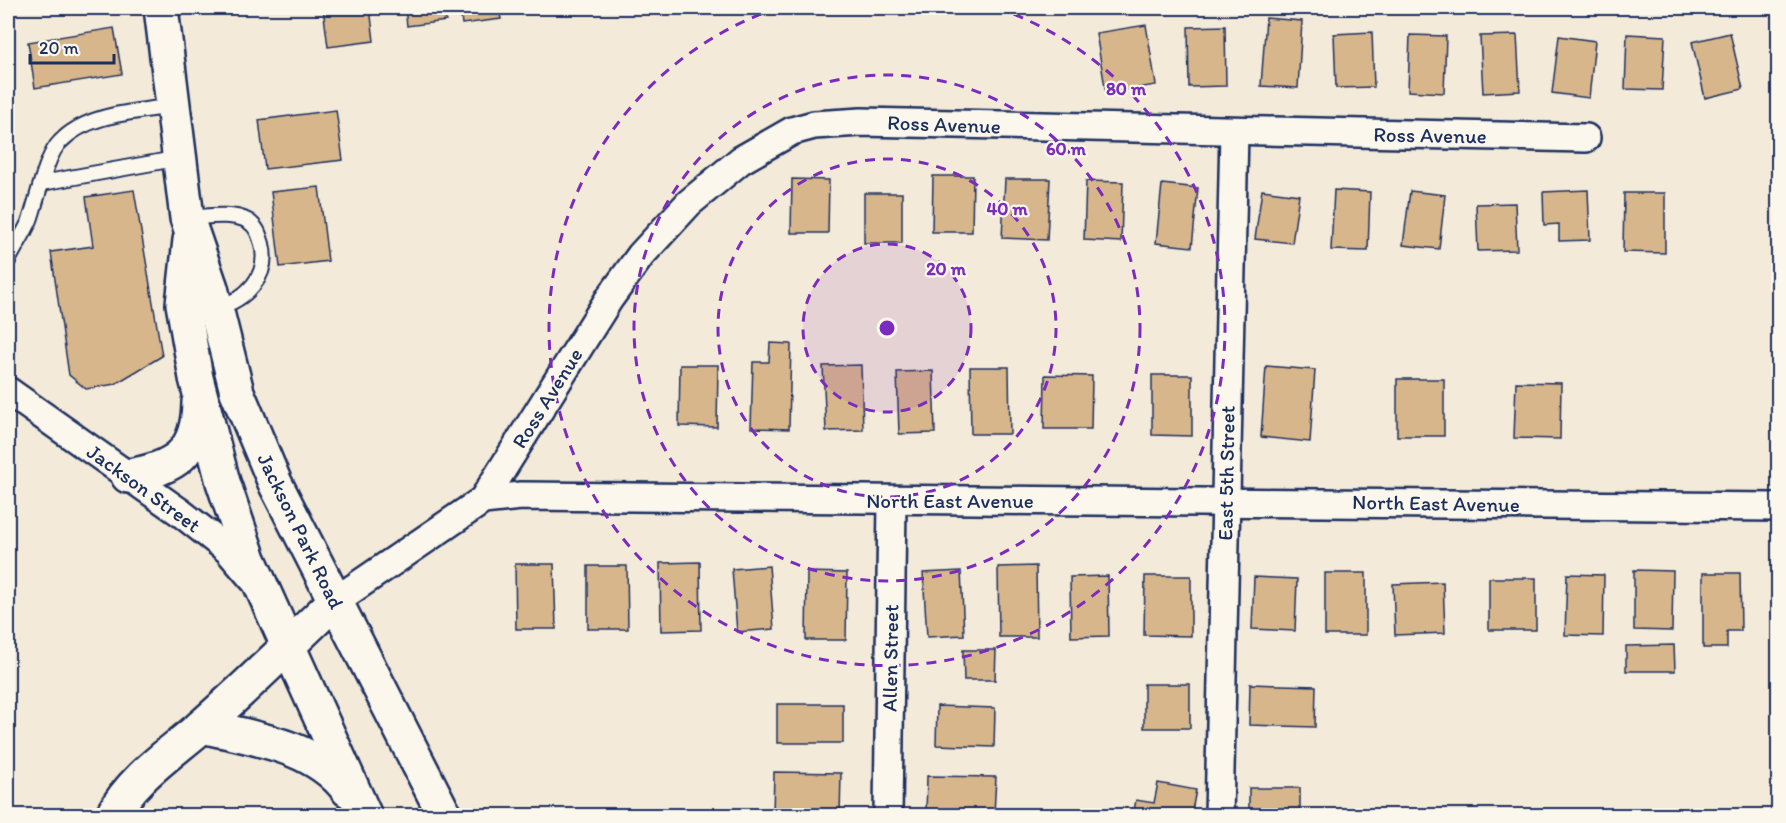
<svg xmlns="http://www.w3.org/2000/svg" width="1786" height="823" viewBox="0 0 1786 823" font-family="Itim,sans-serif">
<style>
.building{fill:#d8b68b;stroke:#1b2f5e;stroke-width:1.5}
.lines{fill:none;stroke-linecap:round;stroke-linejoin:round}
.lane-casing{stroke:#1b2f5e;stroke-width:18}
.street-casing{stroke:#1b2f5e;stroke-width:32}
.secondary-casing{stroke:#1b2f5e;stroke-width:38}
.lane{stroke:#fbf7ec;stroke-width:14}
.street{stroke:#fbf7ec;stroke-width:27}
.secondary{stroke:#fbf7ec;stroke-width:33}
.ring{fill:none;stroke:#7b2cbf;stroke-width:3;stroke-dasharray:10 8}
.labels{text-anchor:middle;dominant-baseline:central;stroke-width:4.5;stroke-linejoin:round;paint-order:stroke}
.street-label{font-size:21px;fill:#1b2f5e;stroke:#fbf7ec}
.centre{fill:#7b2cbf;stroke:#fbf7ec;stroke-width:3}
.ring-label{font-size:18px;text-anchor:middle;font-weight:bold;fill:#7b2cbf;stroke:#fbf7ec;stroke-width:4.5;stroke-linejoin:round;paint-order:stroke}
</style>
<rect width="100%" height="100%" fill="#f4ead9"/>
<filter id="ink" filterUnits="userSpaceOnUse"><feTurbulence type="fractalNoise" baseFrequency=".0167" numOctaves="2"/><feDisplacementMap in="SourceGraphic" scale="12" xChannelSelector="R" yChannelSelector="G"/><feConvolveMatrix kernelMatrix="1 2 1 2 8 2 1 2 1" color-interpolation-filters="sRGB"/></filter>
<g filter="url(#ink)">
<!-- building -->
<g class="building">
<path d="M323 8H370L374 41 328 47Z"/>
<path d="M405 8H444L446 21 407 26Z"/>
<path d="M460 8H499L501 19 462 24Z"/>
<path d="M515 8H565L516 14Z"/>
<path d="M1266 18 1302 21 1298 88 1261 86Z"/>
<path d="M1146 25 1156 85 1106 93 1096 33Z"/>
<path d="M1225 26 1226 86 1189 87 1188 27Z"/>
<path d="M114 28 122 74 35 88 28 42Z"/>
<path d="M1372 32 1374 87 1336 88 1334 34Z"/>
<path d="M1730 33 1743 89 1705 98 1692 42Z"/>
<path d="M1627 34 1665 36 1662 90 1625 89Z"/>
<path d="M1410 35 1446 36 1444 93 1408 91Z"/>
<path d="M1517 35 1520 91 1483 93 1480 36Z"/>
<path d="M1559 36 1595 41 1589 98 1552 93Z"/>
<path d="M336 110 343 160 265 169 259 120Z"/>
<path d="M933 176H973L972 232H932Z"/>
<path d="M792 179 829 180 828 233H791Z"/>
<path d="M1005 179H1050L1047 240 1002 238Z"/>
<path d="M1086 181 1123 182 1121 242 1084 240Z"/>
<path d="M1162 184 1198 188 1192 247 1156 243Z"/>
<path d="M319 187 328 261 280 267 271 192Z"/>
<path d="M134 190 162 356 115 384 86 389 69 375 51 252 93 246 86 197Z"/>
<path d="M1262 190 1299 195 1292 243 1255 239Z"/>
<path d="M1334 190 1370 192 1368 251 1331 250Z"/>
<path d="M1588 190 1590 240 1559 241V224L1544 225 1543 192Z"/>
<path d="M1410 191 1445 195 1439 249 1403 245Z"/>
<rect x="864" y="193" width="38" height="50"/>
<path d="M1624 193H1665V253L1623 252Z"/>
<path d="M1515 203 1517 250 1478 251 1476 204Z"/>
<path d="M770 343 791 344 789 429 751 428 753 362H769Z"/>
<path d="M680 365H718L717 427 679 426Z"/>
<path d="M861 365 863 430 826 431 823 366Z"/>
<path d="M1266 366 1315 370 1310 442 1261 437Z"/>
<path d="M970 367H1009L1010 434H971Z"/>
<path d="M933 371 935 433 899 434 897 372Z"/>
<path d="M1045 375 1092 376 1091 429H1044Z"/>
<path d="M1152 375H1192V436L1152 435Z"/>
<rect x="1397" y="379" width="47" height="57"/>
<path d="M1516 382 1561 383 1560 439 1514 438Z"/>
<path d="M700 562 701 630 661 631 660 563Z"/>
<path d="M515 564H554L556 629H516Z"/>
<path d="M588 566H627L628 629H588Z"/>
<path d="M769 566 774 629 737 632 732 569Z"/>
<path d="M1036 566 1037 637H999L998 567Z"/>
<path d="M1634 570 1673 571 1672 631 1634 630Z"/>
<path d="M961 571 964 635 927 637 923 573Z"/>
<path d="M807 572 847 573 846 640H806Z"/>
<rect x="1325" y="573" width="41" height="62"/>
<path d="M1703 573H1740L1741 631H1727V648H1703Z"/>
<path d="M1567 574 1604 575 1603 636 1565 635Z"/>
<path d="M1108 576 1109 636 1071 637 1070 577Z"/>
<path d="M1145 576H1191V636L1144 635Z"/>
<path d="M1254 577 1297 579 1295 631 1252 629Z"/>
<rect x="1489" y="578" width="47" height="52"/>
<path d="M1778 578V651H1777Z"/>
<path d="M1443 582 1445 633 1395 635 1393 584Z"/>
<path d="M1674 645 1675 671H1626V646Z"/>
<path d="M963 650H996L995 680H964Z"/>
<rect x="1144" y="684" width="46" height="44"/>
<path d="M1250 684 1316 686 1315 727 1249 725Z"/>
<rect x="777" y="704" width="66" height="39"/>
<path d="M937 706 995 708 994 747 936 745Z"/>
<path d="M774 772 841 773 840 816H773Z"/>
<path d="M927 776 996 777 994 814 926 816Z"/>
<path d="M1158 783 1196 790 1191 816H1133L1136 800 1154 803Z"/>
<rect x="1249" y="788" width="51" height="28"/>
</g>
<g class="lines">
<defs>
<g id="lane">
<path d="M42 183 180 158"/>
<path d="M188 218C205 217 232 212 248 221 257 227 259 234 262 244 270 276 246 300 216 308"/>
<path d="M8 261C15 247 24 234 30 220 37 201 46 155 60 142 87 113 137 112 173 106"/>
</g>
<g id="street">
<path d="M8 391 181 513 228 550 253 579"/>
<path d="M483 500 609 299 641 255 689 203 741 160 792 131 814 125 861 122 1586 138"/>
<path d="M335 601 483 500 521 496 1778 507"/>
<path d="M888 816 892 500"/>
<path d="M1219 816 1234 131"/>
</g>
<g id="secondary">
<path d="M161 8 187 218 211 288 237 392 275 483 445 816"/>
<path d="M190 240 183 304 196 378 223 482 249 559 365 816"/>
<path d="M128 476C176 468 198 453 199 402"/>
<path d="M202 726C252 738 315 745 348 790"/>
<path d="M112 816C133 777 170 754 202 726 248 686 291 643 335 601"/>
</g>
</defs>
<!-- lane casing -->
<use href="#lane" class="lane-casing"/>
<!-- street casing -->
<use href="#street" class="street-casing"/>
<!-- secondary casing -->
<use href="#secondary" class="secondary-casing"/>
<!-- lane -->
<use href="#lane" class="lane"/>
<!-- street -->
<use href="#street" class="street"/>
<!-- secondary -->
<use href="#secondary" class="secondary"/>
</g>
</g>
<!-- distance rings -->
<circle cx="887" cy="328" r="84" fill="#7b2cbf" fill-opacity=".12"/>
<g class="ring">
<circle cx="887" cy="328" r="84"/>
<circle cx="887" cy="328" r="169"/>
<circle cx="887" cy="328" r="253"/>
<path d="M997 8A338 338 0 1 1 777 8"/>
</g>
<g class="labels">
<!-- street labels -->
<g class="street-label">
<text transform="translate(944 124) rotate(2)">Ross Avenue</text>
<text transform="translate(1430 135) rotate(1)">Ross Avenue</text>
<text transform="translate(547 398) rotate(-58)">Ross Avenue</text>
<text transform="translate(1226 473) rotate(-89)">East 5th Street</text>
<text transform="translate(144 488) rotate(36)">Jackson Street</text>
<text x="950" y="500">North East Avenue</text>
<text transform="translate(1436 503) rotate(1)">North East Avenue</text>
<text transform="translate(301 531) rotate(64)">Jackson Park Road</text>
<text transform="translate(890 658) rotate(-89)">Allen Street</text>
</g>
</g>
<circle cx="887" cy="328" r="9" class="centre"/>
<g class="ring-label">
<text x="1126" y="95">80 m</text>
<text x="1066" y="155">60 m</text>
<text x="1007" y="215">40 m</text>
<text x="946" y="275">20 m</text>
</g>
<!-- margin -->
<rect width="1786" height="823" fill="none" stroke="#fbf7ec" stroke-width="30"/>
<rect x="15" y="15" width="1756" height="793" fill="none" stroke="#1b2f5e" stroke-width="2" filter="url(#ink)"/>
<!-- scale -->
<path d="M30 54v9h84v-9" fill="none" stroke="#1b2f5e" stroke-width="3"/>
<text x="39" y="54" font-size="18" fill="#1b2f5e" stroke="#fbf7ec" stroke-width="4.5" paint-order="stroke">20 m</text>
</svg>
